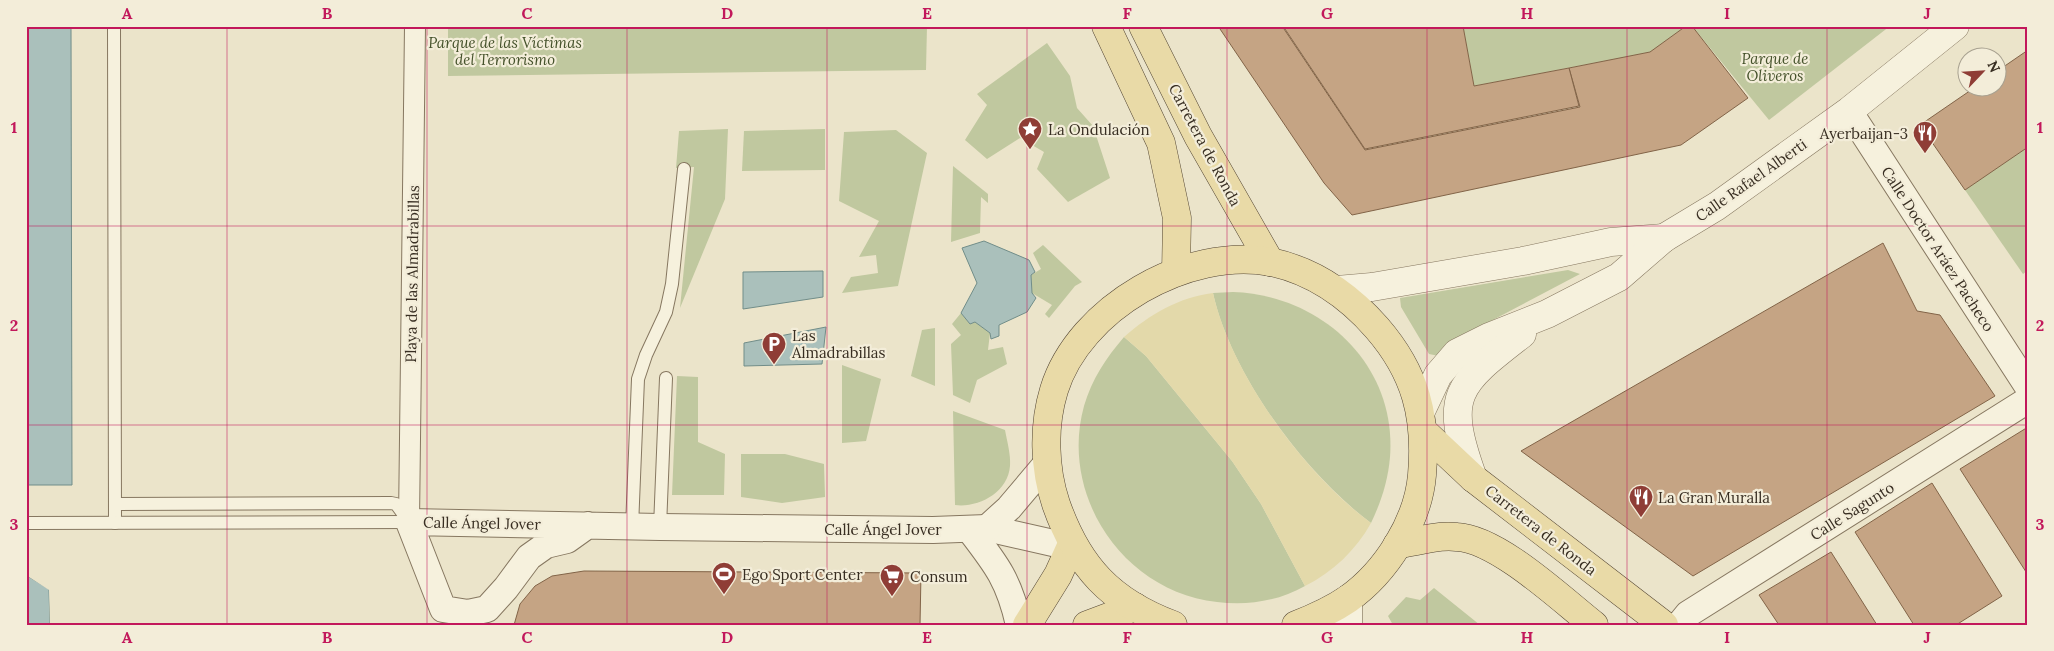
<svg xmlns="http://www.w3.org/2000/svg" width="2054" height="651" viewBox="0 0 2054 651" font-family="Lora,serif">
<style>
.green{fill:#c0c89f}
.sand{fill:#e3d9aa}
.water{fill:#aac0bb;stroke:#718d89}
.pier{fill:#ebe4ca}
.building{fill:#c5a484;stroke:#826448}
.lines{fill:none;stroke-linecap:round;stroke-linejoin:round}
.service-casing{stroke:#867760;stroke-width:14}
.pedestrian-casing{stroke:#867760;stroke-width:22}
.minor-casing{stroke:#867760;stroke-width:28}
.tertiary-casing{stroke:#867760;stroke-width:29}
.secondary-casing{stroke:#685843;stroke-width:29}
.primary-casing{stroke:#544634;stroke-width:29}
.service{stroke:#f6f1dd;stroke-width:12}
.pedestrian{stroke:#f6f1dd;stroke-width:20}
.minor{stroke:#f6f1dd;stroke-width:26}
.tertiary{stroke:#f6f1dd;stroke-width:28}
.secondary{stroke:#f6f1dd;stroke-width:28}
.primary{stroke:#e9daa7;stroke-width:28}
.grid{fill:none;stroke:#c2185b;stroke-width:1;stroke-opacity:0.55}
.labels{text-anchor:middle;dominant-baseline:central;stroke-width:4.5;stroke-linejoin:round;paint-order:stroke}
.park-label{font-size:15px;font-style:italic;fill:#45522b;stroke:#f3edd9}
.poi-label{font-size:15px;fill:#382e22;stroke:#f3edd9;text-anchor:start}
.street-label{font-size:15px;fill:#382e22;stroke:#f3edd9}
.neatline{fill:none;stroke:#c2185b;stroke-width:2}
.grid-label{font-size:16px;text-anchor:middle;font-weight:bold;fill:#c2185b}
</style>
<rect width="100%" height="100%" fill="#ebe4ca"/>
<!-- green -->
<g class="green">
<path d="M448 26H927L926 70 448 76Z"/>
<path d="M1463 26H1686L1651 52 1474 86Z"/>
<path d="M1692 26H1890L1769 120Z"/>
<path d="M1047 43 1070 76 1077 108 1093 126 1110 178 1068 202 1037 169 1044 152 1020 138 987 159 965 140 987 105 977 94Z"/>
<path d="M728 129 725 199 680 308 694 167 676 168 679 131Z"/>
<path d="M825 129V170L742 171 744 131Z"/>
<path d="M896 130 927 153 898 286 842 293 851 277 878 273 876 255 859 257 879 221 839 201 844 132Z"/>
<path d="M2028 147V270L2023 274 1965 190Z"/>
<path d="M953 166 988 194V203L981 197 980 233 951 242Z"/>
<path d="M1043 245 1082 282 1075 286 1049 318 1045 314 1052 305 1032 293 1031 275 1041 269 1033 253Z"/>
<path d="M1568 270 1580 274 1472 331 1439 356 1429 354 1401 307 1400 298Z"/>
<path d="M1233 292C1321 295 1397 364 1390 457 1388 481 1381 502 1371 523 1305 474 1231 375 1213 293Z"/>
<path d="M961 313 970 324 975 322 990 333 988 350 1003 347 1007 364 977 380 970 403 953 395 951 344 961 335 952 324Z"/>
<path d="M935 328V386L911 376 922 330Z"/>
<path d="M1124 337 1146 356 1232 461 1261 504 1305 586C1279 601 1247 606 1217 602 1124 592 1059 496 1084 406 1092 379 1106 358 1124 337Z"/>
<path d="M842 365 881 379 866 441 842 443Z"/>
<path d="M677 376 698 377V442L725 454 724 495H672Z"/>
<path d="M953 411 1005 430C1007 441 1011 455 1010 466 1008 493 978 508 955 505Z"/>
<path d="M741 454H785L824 464 825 497 782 503 741 497Z"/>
<path d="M1434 588 1480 625H1393L1388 616 1406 597 1420 600Z"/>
</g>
<!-- sand -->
<path class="sand" d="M1213 293C1231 374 1305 475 1371 523 1356 550 1333 572 1305 586L1261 504 1232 461 1146 356 1124 337C1149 315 1179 297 1213 293Z"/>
<!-- water -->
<g class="water">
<path d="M26 26H71L72 485H26Z"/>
<path d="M984 241 1029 260 1035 272 1031 275 1032 293 1036 298 1027 312 999 325V336L991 339 990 333 975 322 970 324 961 313 977 283 962 248Z"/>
<path d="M823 271V297L743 309V272Z"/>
<path d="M826 327 822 364 744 366V343Z"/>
<path d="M26 575 49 589 50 625H26Z"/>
</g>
<!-- pier -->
<path class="pier" d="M26 572 52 588V625H50L49 590 26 575Z"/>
<!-- building -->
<g class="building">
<path d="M1218 26H1282L1365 150 1580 107 1569 68 1650 52 1686 26H1692L1748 98 1681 145 1352 215 1324 183Z"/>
<path d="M1283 26H1463L1474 86 1569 68 1579 106 1365 149Z"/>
<path d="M2028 50V147L1965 190 1920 125 1974 88H1996V72Z"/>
<path d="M1883 243 1917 311 1940 315 1995 396 1693 576 1521 451Z"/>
<path d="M2028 427V575L1960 469Z"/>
<path d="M1932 483 2002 596 1956 625H1914L1855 532Z"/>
<path d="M1831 552 1877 625H1779L1759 595Z"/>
<path d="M584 571 921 573 920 625H514L520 604 535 586 552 576Z"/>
</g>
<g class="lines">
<defs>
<g id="service">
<path d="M114 26 115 523"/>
<path d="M115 504 391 503 396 504 409 522"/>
<path d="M26 523 409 522"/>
<path d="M632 527 638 379 646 355 666 312 672 284 684 169"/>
<path d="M660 527 666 378"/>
</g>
<path id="pedestrian" d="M409 522 415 26"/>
<g id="minor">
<path d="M1849 111 2028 387"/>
<path d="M588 525 567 540 546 545 529 557 506 588 487 609 468 613 443 609 409 522 660 527 933 530 987 528 1075 548"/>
<path d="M987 528 1009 508 1047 463"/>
<path d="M969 529C996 564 1009 580 1019 625"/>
<path d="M1679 625 1688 614 2028 400"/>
</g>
<g id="tertiary">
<path d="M1337 290 1372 287 1523 261 1611 242 1664 238"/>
<path d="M1421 411 1438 375 1457 353 1489 337 1547 314 1619 277 1664 238 1717 206 1849 111 1955 26"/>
<path d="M1473 478C1443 395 1456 385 1522 334"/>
</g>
<path id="secondary" d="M1348 599V625"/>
<g id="primary">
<path d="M1106 26 1161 143 1177 218 1176 272"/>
<path d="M1143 26 1198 136 1270 262"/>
<path d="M1423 431 1473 478 1664 625"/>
<path d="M1397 545C1417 541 1437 535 1457 537 1498 539 1561 599 1594 625"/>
<path d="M1027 625 1058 575 1072 544"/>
<path d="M1087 625 1135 607"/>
<path d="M1173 625C1111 602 1078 567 1056 504 1044 468 1043 426 1054 390 1079 308 1188 246 1271 262 1313 271 1349 296 1377 328 1416 373 1427 417 1422 475 1418 522 1386 572 1348 599 1332 610 1314 618 1296 625"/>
</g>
</defs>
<!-- service casing -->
<use href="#service" class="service-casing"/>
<!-- pedestrian casing -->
<use href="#pedestrian" class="pedestrian-casing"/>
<!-- minor casing -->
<use href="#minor" class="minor-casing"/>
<!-- tertiary casing -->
<use href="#tertiary" class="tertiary-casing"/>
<!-- secondary casing -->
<use href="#secondary" class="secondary-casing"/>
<!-- primary casing -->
<use href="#primary" class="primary-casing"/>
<!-- service -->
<use href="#service" class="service"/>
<!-- pedestrian -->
<use href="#pedestrian" class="pedestrian"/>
<!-- minor -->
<use href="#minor" class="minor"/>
<!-- tertiary -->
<use href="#tertiary" class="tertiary"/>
<!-- secondary -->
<use href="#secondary" class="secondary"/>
<!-- primary -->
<use href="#primary" class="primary"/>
</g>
<!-- grid -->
<path class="grid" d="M227 26V625M427 26V625M627 26V625M827 26V625M1027 26V625M1227 26V625M1427 26V625M1627 26V625M1827 26V625M26 226H2028M26 425H2028"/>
<!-- icons -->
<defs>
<symbol id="sight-pin" viewBox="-11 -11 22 30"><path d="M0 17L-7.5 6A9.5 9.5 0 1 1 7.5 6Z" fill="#8f3d36" stroke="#f3edd9"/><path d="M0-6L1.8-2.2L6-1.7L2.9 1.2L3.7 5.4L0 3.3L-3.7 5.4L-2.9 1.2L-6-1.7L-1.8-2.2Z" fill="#fff"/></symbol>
<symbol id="restaurant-pin" viewBox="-11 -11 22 30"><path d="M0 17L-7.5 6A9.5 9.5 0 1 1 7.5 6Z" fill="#8f3d36" stroke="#f3edd9"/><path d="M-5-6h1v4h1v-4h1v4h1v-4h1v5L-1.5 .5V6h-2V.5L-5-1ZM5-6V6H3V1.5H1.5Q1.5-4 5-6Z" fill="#fff"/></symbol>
<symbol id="parking-pin" viewBox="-11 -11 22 30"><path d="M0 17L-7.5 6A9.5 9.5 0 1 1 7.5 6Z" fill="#8f3d36" stroke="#f3edd9"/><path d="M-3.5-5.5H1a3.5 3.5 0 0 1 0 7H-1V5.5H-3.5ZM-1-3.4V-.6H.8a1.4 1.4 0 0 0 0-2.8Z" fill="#fff"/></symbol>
<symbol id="stadium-pin" viewBox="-11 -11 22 30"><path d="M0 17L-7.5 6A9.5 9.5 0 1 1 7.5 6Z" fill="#8f3d36" stroke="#f3edd9"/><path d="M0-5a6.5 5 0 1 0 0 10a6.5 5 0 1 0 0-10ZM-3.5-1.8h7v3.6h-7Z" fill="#fff"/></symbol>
<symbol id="supermarket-pin" viewBox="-11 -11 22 30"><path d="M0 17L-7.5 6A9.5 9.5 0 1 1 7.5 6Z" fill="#8f3d36" stroke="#f3edd9"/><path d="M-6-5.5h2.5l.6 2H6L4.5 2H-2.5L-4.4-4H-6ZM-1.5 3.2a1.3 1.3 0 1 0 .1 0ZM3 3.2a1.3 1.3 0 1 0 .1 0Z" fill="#fff"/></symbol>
</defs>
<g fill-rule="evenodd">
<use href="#sight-pin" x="1016" y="115" width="28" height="38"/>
<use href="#restaurant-pin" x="1911" y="119" width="28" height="38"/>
<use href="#parking-pin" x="760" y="330" width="28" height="38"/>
<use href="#restaurant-pin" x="1627" y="483" width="28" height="38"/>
<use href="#stadium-pin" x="710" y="560" width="28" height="38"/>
<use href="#supermarket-pin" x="878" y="562" width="28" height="38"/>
</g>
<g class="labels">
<!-- park labels -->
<g class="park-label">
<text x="505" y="42">Parque de las Víctimas<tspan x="505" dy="17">del Terrorismo</tspan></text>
<text x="1775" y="58">Parque de<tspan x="1775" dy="17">Oliveros</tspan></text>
</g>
<!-- poi labels -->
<g class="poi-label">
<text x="1048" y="129">La Ondulación</text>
<text x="1908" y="133" text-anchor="end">Ayerbaijan-3</text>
<text x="792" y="335">Las<tspan x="792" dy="17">Almadrabillas</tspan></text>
<text x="1658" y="497">La Gran Muralla</text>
<text x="742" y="574">Ego Sport Center</text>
<text x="910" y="576">Consum</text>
</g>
<!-- street labels -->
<g class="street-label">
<text transform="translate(1205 145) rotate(62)">Carretera de Ronda</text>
<text transform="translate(1751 180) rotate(-35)">Calle Rafael Alberti</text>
<text transform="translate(1938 249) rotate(57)">Calle Doctor Aráez Pacheco</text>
<text transform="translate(412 274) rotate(-89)">Playa de las Almadrabillas</text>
<text transform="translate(1852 511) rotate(-32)">Calle Sagunto</text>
<text transform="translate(482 523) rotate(1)">Calle Ángel Jover</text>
<text x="883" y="529">Calle Ángel Jover</text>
<text transform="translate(1541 530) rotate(38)">Carretera de Ronda</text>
</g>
</g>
<!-- border -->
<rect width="2054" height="651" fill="none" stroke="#f3edd9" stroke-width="55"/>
<!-- north arrow -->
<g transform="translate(1982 72) rotate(65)"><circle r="24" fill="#f3edd9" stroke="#a8a190"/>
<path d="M0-4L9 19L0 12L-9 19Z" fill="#8f3d36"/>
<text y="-8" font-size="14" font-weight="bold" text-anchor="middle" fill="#382e22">N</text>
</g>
<rect x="28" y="28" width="1998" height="596" class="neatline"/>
<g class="grid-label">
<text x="127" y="19">A</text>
<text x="327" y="19">B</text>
<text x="527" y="19">C</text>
<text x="727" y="19">D</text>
<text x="927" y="19">E</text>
<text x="1127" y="19">F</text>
<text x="1327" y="19">G</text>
<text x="1527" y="19">H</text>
<text x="1727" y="19">I</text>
<text x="1927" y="19">J</text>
<text x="14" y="133">1</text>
<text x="2040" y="133">1</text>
<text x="14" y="331">2</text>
<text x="2040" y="331">2</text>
<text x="14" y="530">3</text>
<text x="2040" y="530">3</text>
<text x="127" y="643">A</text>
<text x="327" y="643">B</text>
<text x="527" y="643">C</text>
<text x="727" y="643">D</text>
<text x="927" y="643">E</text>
<text x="1127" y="643">F</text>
<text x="1327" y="643">G</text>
<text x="1527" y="643">H</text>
<text x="1727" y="643">I</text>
<text x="1927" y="643">J</text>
</g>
</svg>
